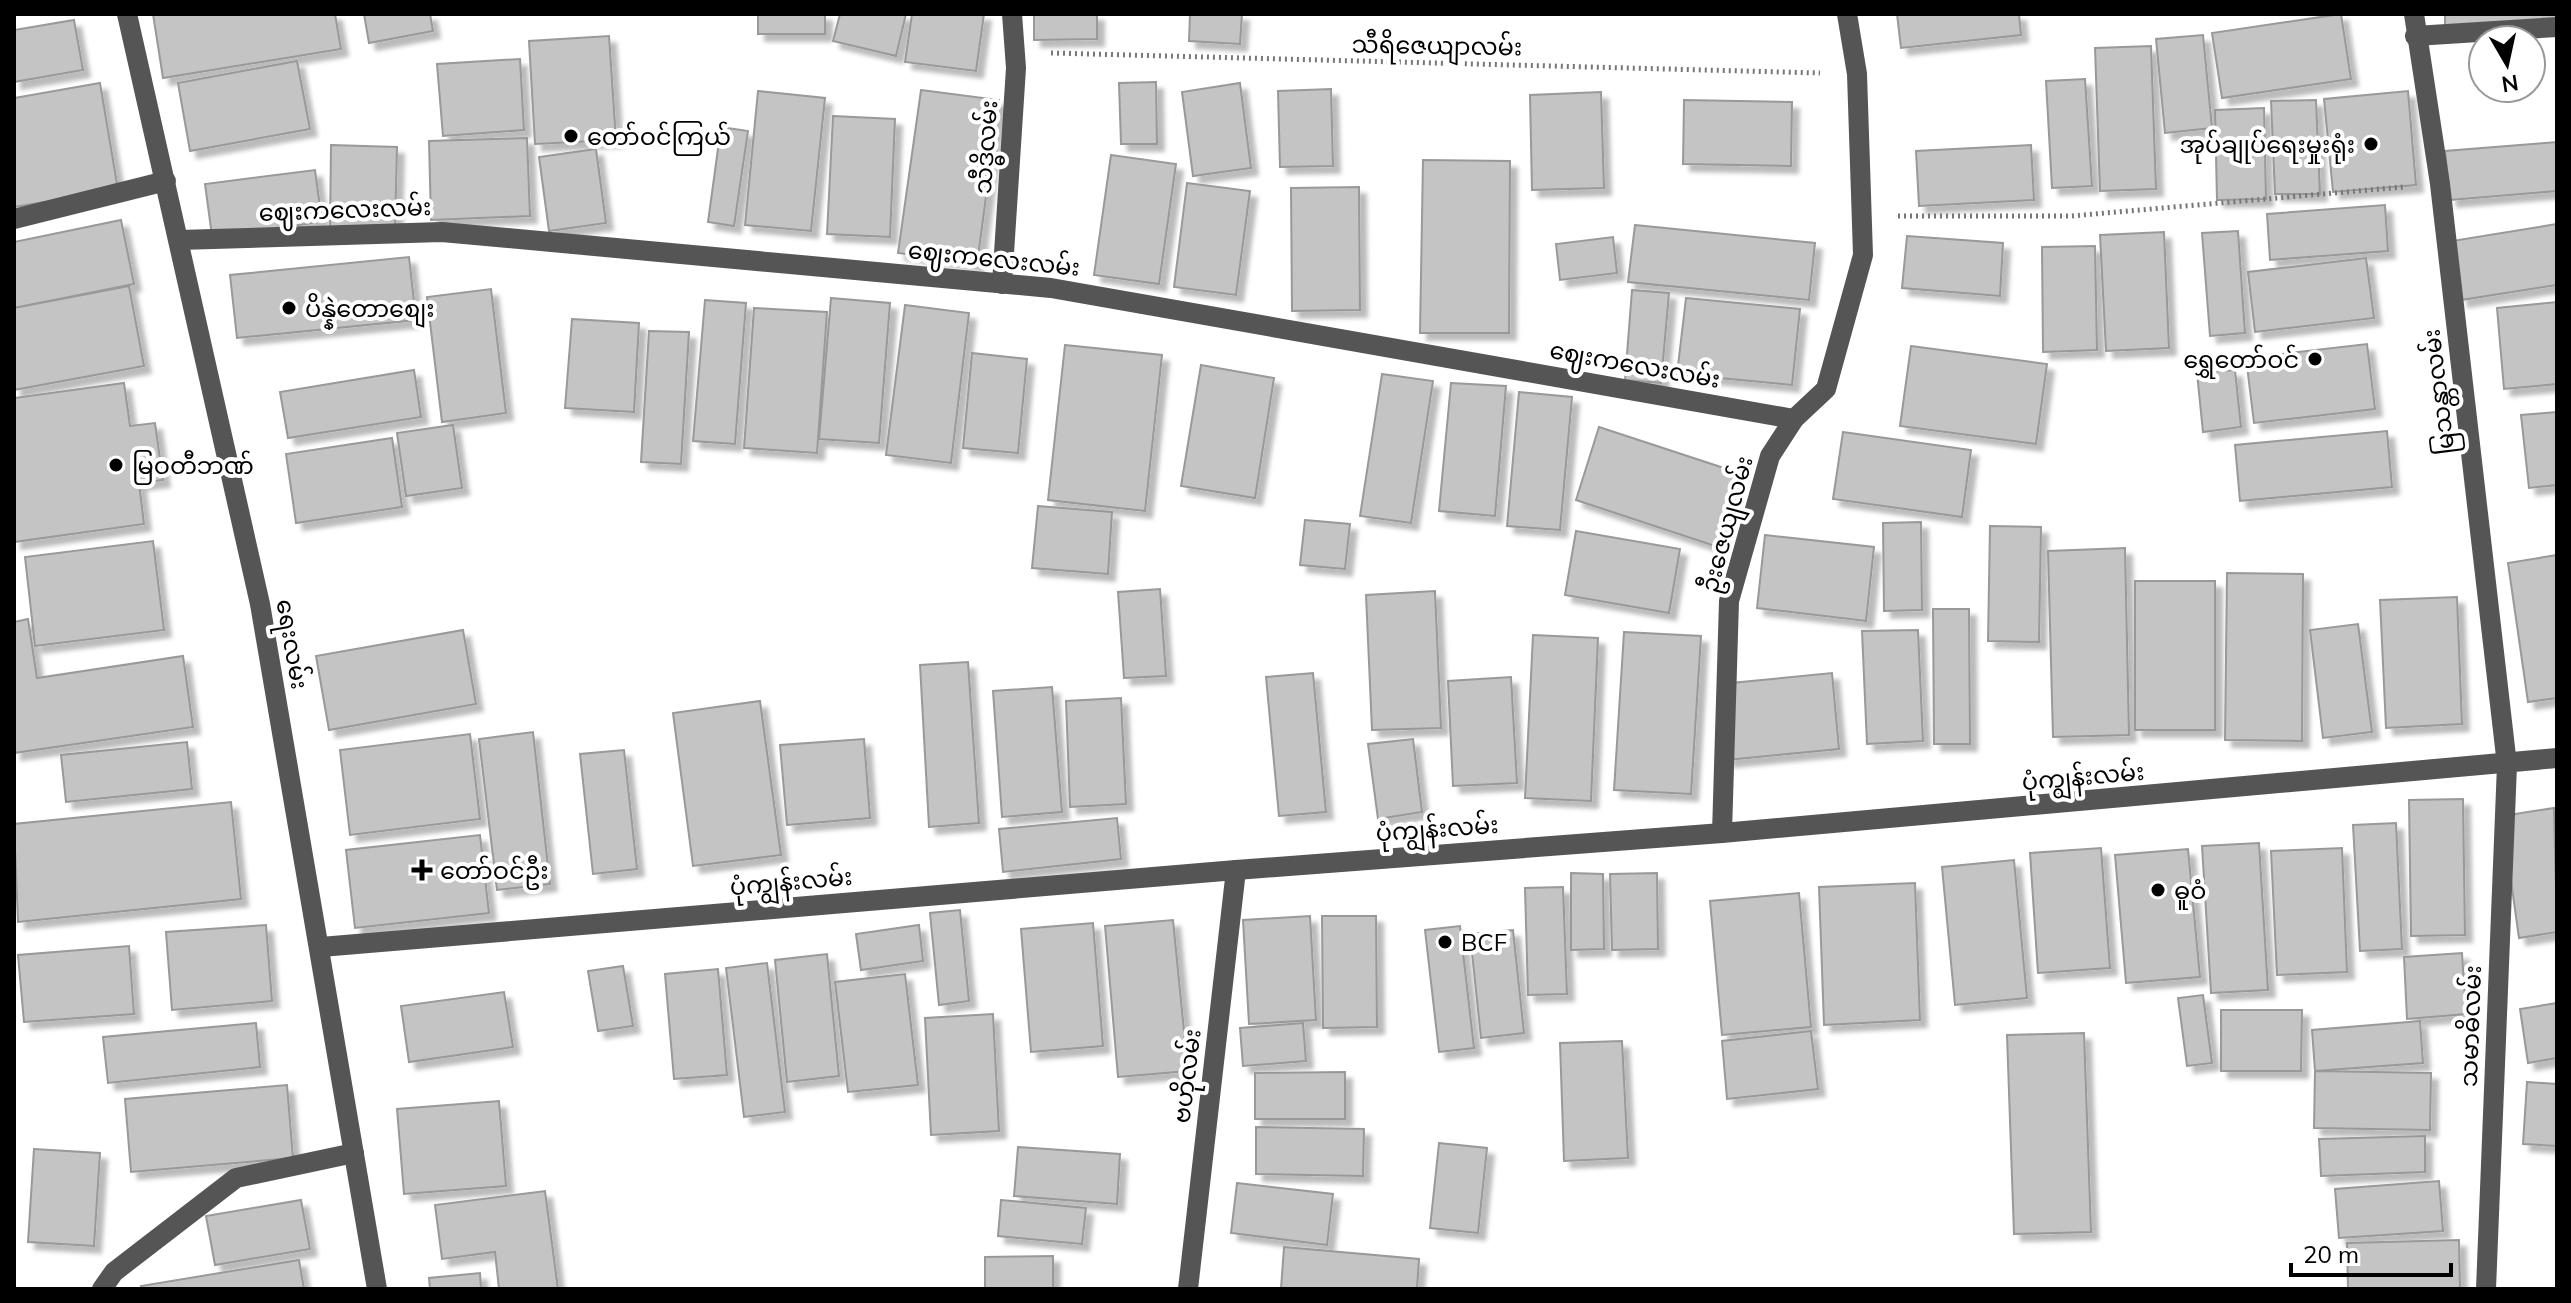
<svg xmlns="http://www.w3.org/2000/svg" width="2571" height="1303" viewBox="0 0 2571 1303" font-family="Mulish,'Noto Sans Myanmar',sans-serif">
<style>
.building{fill:#c4c4c4;stroke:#999;stroke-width:2;filter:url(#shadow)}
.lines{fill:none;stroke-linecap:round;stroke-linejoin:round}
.path{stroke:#777;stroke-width:5;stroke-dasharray:2 4;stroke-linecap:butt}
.minor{stroke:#555;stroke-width:20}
.poi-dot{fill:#000;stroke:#fff;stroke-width:3}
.labels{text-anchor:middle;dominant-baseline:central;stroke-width:8;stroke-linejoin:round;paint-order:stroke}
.street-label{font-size:24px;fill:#000;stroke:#fff}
.poi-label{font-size:24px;fill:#000;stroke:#fff;text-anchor:start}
</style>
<defs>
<filter id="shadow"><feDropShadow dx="7" dy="7" stdDeviation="2" flood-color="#0004"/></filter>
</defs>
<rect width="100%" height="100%" fill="#fff"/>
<!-- building -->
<g class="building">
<path d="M153 14H335L341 49 163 78Z"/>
<path d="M364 14H430L433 31 369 43Z"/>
<rect x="758" y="14" width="67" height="20"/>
<path d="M840 14H906L896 56 833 41Z"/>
<path d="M912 14H984L976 71 905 62Z"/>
<path d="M1034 14H1097V39L1034 40Z"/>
<path d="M1190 14H1242L1240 44 1189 41Z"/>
<path d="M1897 14H2019L2021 35 1901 48Z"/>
<path d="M2341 14 2351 79 2222 98 2212 33Z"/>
<path d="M2445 14H2557V23L2445 26Z"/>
<path d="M74 20 83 70 14 82V30Z"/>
<path d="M2203 35 2212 128 2165 133 2156 39Z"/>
<path d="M609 36 616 140 535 144 529 41Z"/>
<path d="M2151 46 2156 189 2100 191 2095 48Z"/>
<path d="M520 59 524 130 443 136 437 64Z"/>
<path d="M297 61 310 129 190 151 178 83Z"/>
<path d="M2085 79 2092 186 2052 188 2046 81Z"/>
<path d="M1156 82 1157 144H1121L1119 83Z"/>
<path d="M100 83 118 190 14 207V98Z"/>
<path d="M1240 83 1251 168 1193 176 1182 92Z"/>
<path d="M1331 89 1333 166 1280 167 1278 91Z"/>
<path d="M921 90 999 100 977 264 898 253Z"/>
<path d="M758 91 825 98 811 231 745 225Z"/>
<path d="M2408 91 2416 185 2333 192 2324 99Z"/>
<path d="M1601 92 1604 188 1532 190 1530 95Z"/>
<path d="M1684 100 1792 102 1791 166 1683 164Z"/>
<path d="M2316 100 2320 194H2275L2271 101Z"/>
<path d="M2264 108 2266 199 2217 200 2215 110Z"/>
<path d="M833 116 895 119 890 237 827 234Z"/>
<path d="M721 127 748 131 734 226 708 222Z"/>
<path d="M527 138 530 216 431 220 429 141Z"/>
<path d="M2557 142V191L2450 200 2445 151Z"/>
<path d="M331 145 397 147 395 230H330Z"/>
<path d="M2031 145 2034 200 1919 206 1916 151Z"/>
<path d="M596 149 606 223 549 231 539 157Z"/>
<path d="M1111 155 1176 164 1159 284 1094 275Z"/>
<path d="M1423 160 1510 161 1509 333H1420Z"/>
<path d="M315 170 322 222 212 236 205 184Z"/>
<path d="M1187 183 1250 191 1236 295 1174 287Z"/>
<path d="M1359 187 1360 310 1292 311 1291 188Z"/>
<path d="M2385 205 2388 251 2270 260 2267 214Z"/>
<path d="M121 220 134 284 14 308V242Z"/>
<path d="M2557 224V285L2461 300 2452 241Z"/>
<path d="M1635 225 1815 243 1809 300 1628 282Z"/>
<path d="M2238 231 2245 333 2210 336 2202 233Z"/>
<path d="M2164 232 2169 348 2106 351 2100 235Z"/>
<path d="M1907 236 2003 243 2000 296 1902 288Z"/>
<path d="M1613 237 1617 273 1560 280 1556 244Z"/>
<path d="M2095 246 2097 350 2043 352 2042 247Z"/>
<path d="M409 257 416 320 237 338 230 275Z"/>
<path d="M2366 258 2374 318 2255 332 2248 272Z"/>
<path d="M129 286 144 366 14 390V308Z"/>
<path d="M491 289 506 413 442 422 427 297Z"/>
<path d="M1632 290 1669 293 1661 383 1625 380Z"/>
<path d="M831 298 890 303 879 443 819 439Z"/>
<path d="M1686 298 1800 309 1792 385 1677 374Z"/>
<path d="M705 300 746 303 735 444 693 441Z"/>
<path d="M2557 302V384L2504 389 2497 308Z"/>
<path d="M905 305 969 313 951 463 886 455Z"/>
<path d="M754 308 827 312 817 453 744 448Z"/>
<path d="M572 319 639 323 634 412 565 408Z"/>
<path d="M649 331 689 332 681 464 641 462Z"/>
<path d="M2367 344 2375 409 2254 423 2246 358Z"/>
<path d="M1065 345 1162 355 1145 511 1048 500Z"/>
<path d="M1911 346 2047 364 2036 444 1900 426Z"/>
<path d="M972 353 1027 359 1018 453 963 448Z"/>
<path d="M1201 365 1274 378 1255 498 1181 486Z"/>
<path d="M414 370 421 417 288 438 280 392Z"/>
<path d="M2235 370 2241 427 2203 432 2197 373Z"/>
<path d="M1382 374 1433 381 1411 523 1360 516Z"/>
<path d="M124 383 130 426 155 423 163 480 139 483 144 524 14 542V398Z"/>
<path d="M1451 383 1506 386 1495 516 1439 511Z"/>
<path d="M1519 392 1572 397 1560 530 1507 526Z"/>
<path d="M2557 412V485L2529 488 2521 415Z"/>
<path d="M453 425 462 488 406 496 397 433Z"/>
<path d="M1599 427 1739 473 1715 546 1576 500Z"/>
<path d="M2387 431 2392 487 2240 501 2235 445Z"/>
<path d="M1843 432 1971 450 1962 517 1833 499Z"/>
<path d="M392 438 402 507 296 523 286 454Z"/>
<path d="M1038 506 1112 512 1108 574 1032 568Z"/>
<path d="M1305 520 1350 524 1345 569 1300 565Z"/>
<path d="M1921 522 1922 610 1884 611 1883 523Z"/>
<path d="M1990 526 2041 527 2039 642 1988 641Z"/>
<path d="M1576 531 1680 549 1669 613 1565 595Z"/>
<path d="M1765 535 1874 547 1866 621 1757 608Z"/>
<path d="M153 541 164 630 35 646 25 557Z"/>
<path d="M2125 548 2129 735 2053 737 2048 551Z"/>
<path d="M2557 555V698L2528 702 2508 563Z"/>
<path d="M2227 573 2303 574 2302 741 2225 740Z"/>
<rect x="2135" y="581" width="80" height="149"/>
<path d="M1160 589 1166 676 1124 678 1118 592Z"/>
<path d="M1435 591 1441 728 1372 730 1366 595Z"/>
<path d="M2457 597 2462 724 2386 728 2380 600Z"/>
<path d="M1933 609H1969L1970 744H1934Z"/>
<path d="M28 619 37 678 183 656 193 727 14 753V622Z"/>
<path d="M2358 624 2372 732 2323 738 2310 630Z"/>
<path d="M463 630 476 704 329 730 316 656Z"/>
<path d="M1918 630 1923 741 1867 744 1862 631Z"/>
<path d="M1624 632 1701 636 1691 794 1614 790Z"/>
<path d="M1533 635 1598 638 1591 801 1525 798Z"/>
<path d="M968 662 979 823 929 827 920 665Z"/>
<path d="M1313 673 1326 812 1279 816 1266 677Z"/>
<path d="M1832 673 1839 749 1727 760 1721 684Z"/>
<path d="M1511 677 1517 783 1453 786 1448 681Z"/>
<path d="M1052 687 1062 812 1002 817 993 691Z"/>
<path d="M1121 698 1126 804 1070 807 1066 701Z"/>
<path d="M760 701 781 855 693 866 673 713Z"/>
<path d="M533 732 550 884 497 890 479 739Z"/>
<path d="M470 734 480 819 350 835 340 750Z"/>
<path d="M864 739 870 818 787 825 780 745Z"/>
<path d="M1413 739 1422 812 1378 819 1368 744Z"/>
<path d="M187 742 192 789 66 802 61 755Z"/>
<path d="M624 750 637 869 593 874 580 754Z"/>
<path d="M2463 799 2465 935 2411 936 2409 800Z"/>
<path d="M231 802 241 899 18 922 14 824Z"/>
<path d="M2554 808 2557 932 2519 938 2502 816Z"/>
<path d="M1117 818 1121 859 1003 872 999 829Z"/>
<path d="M2396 823 2402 949 2360 951 2353 825Z"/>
<path d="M480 835 489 913 355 928 346 850Z"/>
<path d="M2259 843 2268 990 2211 993 2202 846Z"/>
<path d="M2101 848 2110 968 2038 973 2030 853Z"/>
<path d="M2342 848 2347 972 2277 975 2271 851Z"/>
<path d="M2188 849 2200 977 2126 983 2115 855Z"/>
<path d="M2014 860 2027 998 1955 1005 1942 867Z"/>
<path d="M1571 873 1603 874 1604 949 1571 950Z"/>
<path d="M1657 873 1658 949 1612 950 1610 874Z"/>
<path d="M1915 883 1920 1020 1824 1025 1819 887Z"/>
<path d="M1563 887 1567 994 1528 995 1525 888Z"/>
<path d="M1799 893 1811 1027 1722 1035 1710 901Z"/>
<path d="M960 910 969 1001 939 1005 930 913Z"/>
<path d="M1310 916 1316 1020 1249 1024 1243 920Z"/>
<path d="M1322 916H1376L1377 1027 1323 1028Z"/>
<path d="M1173 920 1188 1071 1118 1077 1105 926Z"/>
<path d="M1093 923 1103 1046 1031 1052 1021 929Z"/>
<path d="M266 925 272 1001 172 1010 166 932Z"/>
<path d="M919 925 923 961 861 970 856 934Z"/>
<path d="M1460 926 1474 1048 1439 1052 1425 930Z"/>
<path d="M1513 930 1524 1033 1481 1038 1470 934Z"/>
<path d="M129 946 134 1014 24 1022 18 955Z"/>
<path d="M2462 953 2466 1014 2407 1019 2404 957Z"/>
<path d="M827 954 839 1076 787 1082 775 960Z"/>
<path d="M767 963 785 1112 744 1117 726 968Z"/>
<path d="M623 966 633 1026 598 1031 588 971Z"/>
<path d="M718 969 727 1075 674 1079 665 974Z"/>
<path d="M905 974 918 1085 848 1092 835 982Z"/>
<path d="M504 992 513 1047 409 1062 401 1006Z"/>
<path d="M2203 995 2212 1063 2187 1066 2178 998Z"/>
<path d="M2557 1003V1058L2528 1063 2520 1009Z"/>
<path d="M2221 1010H2302L2301 1071H2221Z"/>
<path d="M993 1014 999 1131 931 1135 925 1018Z"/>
<path d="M2420 1021 2423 1063 2315 1071 2312 1030Z"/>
<path d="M256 1023 260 1067 108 1083 103 1037Z"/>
<path d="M1303 1023 1306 1061 1243 1066 1240 1028Z"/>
<path d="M1811 1031 1818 1089 1727 1099 1722 1041Z"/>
<path d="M2084 1033 2091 1232 2014 1234 2007 1035Z"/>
<path d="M1622 1041 1628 1158 1564 1161 1560 1043Z"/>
<path d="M2315 1071 2431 1073 2430 1130 2314 1128Z"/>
<path d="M1345 1072V1119H1255V1073Z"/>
<path d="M2527 1082 2557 1084V1146L2523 1144Z"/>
<path d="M287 1085 293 1158 131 1172 125 1099Z"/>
<path d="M499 1101 506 1186 404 1194 397 1109Z"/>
<path d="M1256 1127 1364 1129 1363 1176 1256 1174Z"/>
<path d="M2425 1136V1172L2321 1176 2319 1139Z"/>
<path d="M1439 1143 1487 1148 1478 1233 1430 1228Z"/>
<path d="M1018 1147 1120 1154 1117 1204 1014 1196Z"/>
<path d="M34 1149 100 1153 94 1246 28 1242Z"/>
<path d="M2439 1181 2443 1231 2339 1238 2335 1189Z"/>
<path d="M1237 1183 1333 1194 1327 1245 1231 1233Z"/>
<path d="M545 1191 558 1289H499L495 1252 442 1259 435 1205Z"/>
<path d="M301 1200 310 1249 215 1265 206 1216Z"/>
<path d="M1001 1200 1086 1208 1082 1244 998 1236Z"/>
<path d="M2459 1240 2460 1289H2348L2347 1243Z"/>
<path d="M1284 1247 1419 1259 1417 1289H1281Z"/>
<path d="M1053 1256V1289H985V1257Z"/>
<path d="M299 1260 304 1289H142L141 1286Z"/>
<path d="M480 1273 481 1289H430L429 1278Z"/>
</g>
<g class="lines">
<!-- path -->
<g class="path">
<path d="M1051 53 1820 73"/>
<path d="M1898 216H2071L2403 187"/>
</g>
<!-- minor -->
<g class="minor">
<path d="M127 14 260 604 377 1289"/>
<path d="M2414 14 2440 184 2507 765 2486 1289"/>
<path d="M2415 36 2557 27"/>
<path d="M14 219 166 181"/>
<path d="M179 240 442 232 1051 288 1794 419"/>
<path d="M1002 284 1016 68 1012 14"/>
<path d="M1722 833 1729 601 1770 456 1794 419 1826 389 1863 255 1857 74 1847 14"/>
<path d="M321 947 1236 870 1722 833 2557 758"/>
<path d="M102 1289 114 1272 236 1178 354 1153"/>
<path d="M1188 1289 1236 870"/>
</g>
</g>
<!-- markers -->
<g class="poi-dot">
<circle cx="571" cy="136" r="8"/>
<circle cx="2371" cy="144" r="8"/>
<circle cx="289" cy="308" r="8"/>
<circle cx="2315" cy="359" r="8"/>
<circle cx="116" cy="465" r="8"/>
<path d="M418 858h8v8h8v8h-8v8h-8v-8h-8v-8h8z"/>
<circle cx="2158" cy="890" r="8"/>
<circle cx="1445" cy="942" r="8"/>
</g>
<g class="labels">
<!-- street labels -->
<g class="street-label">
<text transform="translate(1437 45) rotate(1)">သီရိဇေယျာလမ်း</text>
<text transform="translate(985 147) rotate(-86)">သီဒ္ဓိလမ်း</text>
<text transform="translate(345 209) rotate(-2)">ဈေးကလေးလမ်း</text>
<text transform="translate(994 258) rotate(6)">ဈေးကလေးလမ်း</text>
<text transform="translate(1635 364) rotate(10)">ဈေးကလေးလမ်း</text>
<text transform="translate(2438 392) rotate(-97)">မြသန္တာလမ်း</text>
<text transform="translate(1726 524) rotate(-75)">ဦးဇေယျလမ်း</text>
<text transform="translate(293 644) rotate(80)">ရေးလမ်း</text>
<text transform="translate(2083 776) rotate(-5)">ပုံကျွန်းလမ်း</text>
<text transform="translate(1437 828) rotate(-4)">ပုံကျွန်းလမ်း</text>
<text transform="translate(791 881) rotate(-5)">ပုံကျွန်းလမ်း</text>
<text transform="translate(2470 1026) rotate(-88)">သမာဓိလမ်း</text>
<text transform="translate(1186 1076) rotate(-83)">ဗဟိုလမ်း</text>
</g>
<!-- poi labels -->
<g class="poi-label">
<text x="587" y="136">တော်ဝင်ကြယ်</text>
<text x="2355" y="144" text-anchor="end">အုပ်ချုပ်ရေးမှုးရုံး</text>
<text x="305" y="308">ပိန္နဲတောစျေး</text>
<text x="2299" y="359" text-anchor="end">ရွှေတော်ဝင်</text>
<text x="132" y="465">မြဝတီဘဏ်</text>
<text x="440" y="870">တော်ဝင်ဦး</text>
<text x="2174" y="890">ဓူဝံ</text>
<text x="1461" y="942">BCF</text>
</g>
</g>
<!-- border -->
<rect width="2571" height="1303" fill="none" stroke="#000000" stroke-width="32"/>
<!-- north arrow -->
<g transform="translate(2507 64) rotate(171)"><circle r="38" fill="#ffffff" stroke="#999999" stroke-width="2"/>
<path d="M0-6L14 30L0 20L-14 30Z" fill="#000000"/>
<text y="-12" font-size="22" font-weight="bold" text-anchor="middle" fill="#000000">N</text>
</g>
<!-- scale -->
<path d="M2291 1263v12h160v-12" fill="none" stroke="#000000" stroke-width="4"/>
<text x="2303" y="1263" font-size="24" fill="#000000" stroke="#ffffff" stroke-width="6" paint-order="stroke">20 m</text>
</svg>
